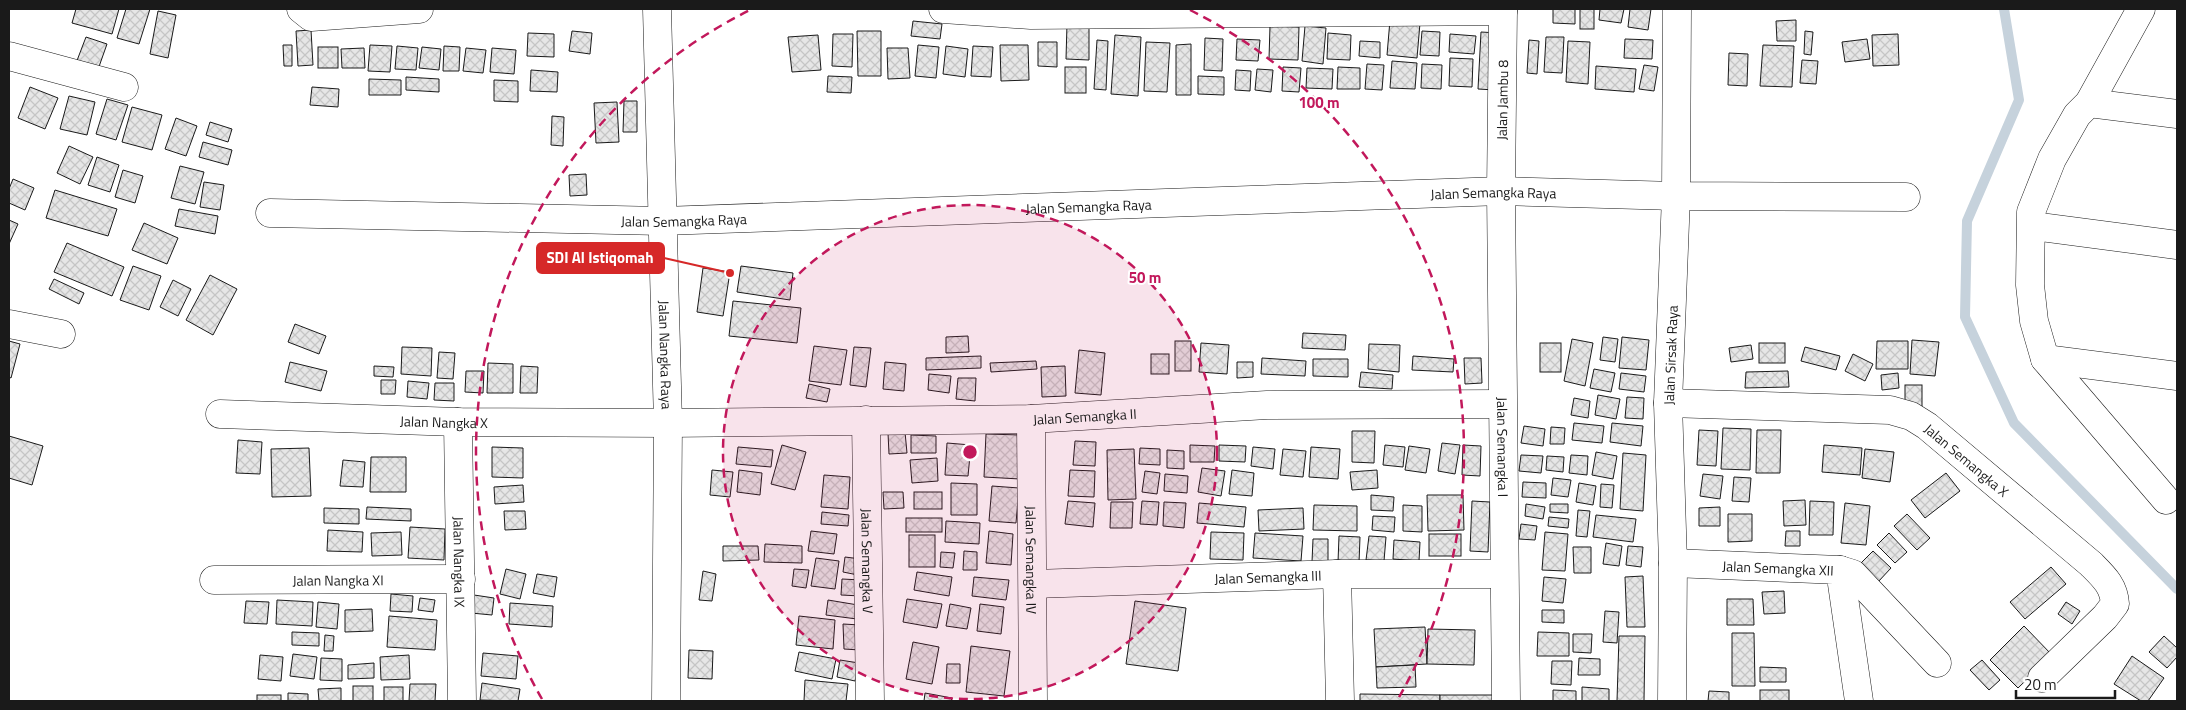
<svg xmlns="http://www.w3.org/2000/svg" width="2186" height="710" viewBox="0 0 2186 710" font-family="'Titillium Web',sans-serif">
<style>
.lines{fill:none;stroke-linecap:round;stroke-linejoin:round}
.stream{stroke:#c6d2dc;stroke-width:10}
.building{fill:url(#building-cross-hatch);stroke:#1a1a1a}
.minor-casing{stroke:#1a1a1a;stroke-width:29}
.minor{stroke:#fff;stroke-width:28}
.ring{fill:none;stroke:#c2185b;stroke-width:2.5;stroke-dasharray:9 6}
.labels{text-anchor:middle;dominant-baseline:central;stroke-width:4;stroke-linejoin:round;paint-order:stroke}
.street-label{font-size:14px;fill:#1a1a1a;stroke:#fff}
.centre{fill:#c2185b;stroke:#fff;stroke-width:2.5}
.ring-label{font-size:15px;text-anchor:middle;font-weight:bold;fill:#c2185b;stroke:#fff;stroke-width:4;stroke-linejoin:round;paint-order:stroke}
.leader{fill:none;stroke:#d62828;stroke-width:2}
.callout-dot{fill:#d62828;stroke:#fff;stroke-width:2}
.callout{fill:#d62828;stroke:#d62828;stroke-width:2}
.callout-label{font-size:15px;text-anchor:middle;font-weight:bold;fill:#fff}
</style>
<defs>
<pattern id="building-cross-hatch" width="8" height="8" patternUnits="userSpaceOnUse" patternTransform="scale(1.25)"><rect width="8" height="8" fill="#e6e6e6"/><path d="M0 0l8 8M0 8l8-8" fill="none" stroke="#c5c5c5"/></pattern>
</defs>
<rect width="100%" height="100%" fill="#fff"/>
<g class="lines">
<!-- stream -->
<path class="stream" d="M2004 9 2019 100 1967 221 1965 317 2014 423 2177 589"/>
</g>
<!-- building -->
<g class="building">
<path d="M76 9H119L112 34 72 23Z"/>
<path d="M126 9H150L139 44 117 38Z"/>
<path d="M1553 9H1575V24L1553 23Z"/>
<rect x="1580" y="9" width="14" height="20"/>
<path d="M1600 9H1624L1621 23 1599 20Z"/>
<path d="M1630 9H1651L1648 30 1628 27Z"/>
<path d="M158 11 176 15 168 58 150 54Z"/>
<path d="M1390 20 1420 23 1417 58 1387 55Z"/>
<path d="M1796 20V41H1777L1776 21Z"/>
<path d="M913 21 942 24 940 39 911 36Z"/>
<path d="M1067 24 1089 25V60L1066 59Z"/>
<path d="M1270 26 1299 27 1298 60 1269 59Z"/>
<path d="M1305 26 1326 28 1323 64 1302 61Z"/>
<path d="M311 30 313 65 298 66 296 31Z"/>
<path d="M572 31 592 33 590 54 569 51Z"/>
<path d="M857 31H881V76H858Z"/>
<path d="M1422 31 1440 32 1439 56 1420 55Z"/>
<path d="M1805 31 1813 32 1811 55 1804 54Z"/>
<path d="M1481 32 1498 33 1495 90 1478 89Z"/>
<path d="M528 33 554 34V57L527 56Z"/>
<path d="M1328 33 1351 35 1350 60 1327 59Z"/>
<path d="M833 34H853L852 67 832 66Z"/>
<path d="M1450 34 1476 36 1474 54 1449 52Z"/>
<path d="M1898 34 1899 65 1873 66 1872 35Z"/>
<path d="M818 35 821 70 792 72 788 37Z"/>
<path d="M1115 35 1141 37 1138 96 1111 94Z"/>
<path d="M86 37 107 44 95 78 73 71Z"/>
<path d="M1546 37H1564L1562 73 1544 72Z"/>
<path d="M1205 38 1223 39 1222 71 1204 70Z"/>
<path d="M1237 39 1260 40 1258 61 1236 60Z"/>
<path d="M1625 39 1653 40 1652 59 1624 58Z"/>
<path d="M1867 39 1870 59 1845 62 1842 42Z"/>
<path d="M1097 40 1108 41 1106 90 1094 89Z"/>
<path d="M1529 40 1539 41 1537 74 1527 73Z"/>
<path d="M1360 41 1380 42V58L1359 56Z"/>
<path d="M1568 41 1590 42 1588 84 1566 82Z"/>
<path d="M1038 42H1057V67L1038 66Z"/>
<path d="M1146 42 1170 43 1167 92 1144 91Z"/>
<path d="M1191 44V95H1176V45Z"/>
<path d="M283 45H292V66H284Z"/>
<path d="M370 45 392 46 390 72 368 71Z"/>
<path d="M918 45 939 47 936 78 915 76Z"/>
<path d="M1000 45H1028L1029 80 1001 81Z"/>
<path d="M1763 45 1794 46 1792 87 1760 86Z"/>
<path d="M397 46 418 48 416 70 395 69Z"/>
<path d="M444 46 460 47 459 71H443Z"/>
<path d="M946 46 968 49 965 77 943 74Z"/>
<path d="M973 46 993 47 991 77 971 76Z"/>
<rect x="318" y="47" width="20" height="21"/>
<path d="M422 47 441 49 439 70 419 68Z"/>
<path d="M364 48 365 68H342L341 49Z"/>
<path d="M466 48 486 50 483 73 463 71Z"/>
<path d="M492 48 516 50 514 74 490 72Z"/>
<path d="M887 48H908L910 78 888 79Z"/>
<path d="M1729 53 1748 54 1747 86 1728 85Z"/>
<path d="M1450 58 1473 59 1472 87 1449 86Z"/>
<path d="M1802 60 1818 61 1816 84 1800 83Z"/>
<path d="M1392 61 1417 63 1415 89 1390 88Z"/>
<path d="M1367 64 1384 65 1382 90 1365 89Z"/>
<path d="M1422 64 1442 65 1441 89 1421 88Z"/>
<path d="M1644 65 1658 67 1654 91 1639 89Z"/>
<path d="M1596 66 1636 69 1634 92 1595 89Z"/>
<rect x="1065" y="67" width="21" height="26"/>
<path d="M1283 67 1301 68 1299 92 1282 91Z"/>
<path d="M1338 67 1360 68V89H1337Z"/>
<path d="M1307 68 1333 69 1332 89 1306 88Z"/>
<path d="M1257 69 1273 70 1271 92 1255 90Z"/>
<path d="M531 70 558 72 557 92 530 91Z"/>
<path d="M1236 70 1251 71 1250 91 1235 90Z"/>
<path d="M828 76 852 77 851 93 827 92Z"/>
<path d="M1198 76 1224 77V95L1198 94Z"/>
<path d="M406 77 439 79V92L406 90Z"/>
<path d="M369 79 401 80V95H369Z"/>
<path d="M494 80 518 81V102L494 101Z"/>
<path d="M30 87 58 98 45 129 18 118Z"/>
<path d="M312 87 339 89 338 107 310 105Z"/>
<path d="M69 96 95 102 87 135 60 129Z"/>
<path d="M107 99 128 105 116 140 96 134Z"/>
<path d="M624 101H637V132H623Z"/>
<path d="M617 102 619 142 596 143 594 103Z"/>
<path d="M132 107 162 115 152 150 122 142Z"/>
<path d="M552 116 564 117 563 146 551 145Z"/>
<path d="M176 118 197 126 186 156 165 149Z"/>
<path d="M210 122 232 129 228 142 206 135Z"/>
<path d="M203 142 232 150 228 165 199 157Z"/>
<path d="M69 146 93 157 80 184 57 173Z"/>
<path d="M97 157 119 165 110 192 88 185Z"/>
<path d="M180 166 204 172 195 204 171 198Z"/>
<path d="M123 170 143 176 135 203 115 197Z"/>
<path d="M586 174 587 195 570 196 569 175Z"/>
<path d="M13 179 34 188 25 210 9 203V189Z"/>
<path d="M204 182 224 185 220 210 200 207Z"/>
<path d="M55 190 117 209 108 236 46 218Z"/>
<path d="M179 209 218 216 215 234 175 226Z"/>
<path d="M9 220 18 224 9 244Z"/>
<path d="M144 223 178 238 167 264 132 250Z"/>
<path d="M67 243 124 267 112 296 54 272Z"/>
<path d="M133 266 161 276 149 310 120 300Z"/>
<path d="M741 266 793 273 790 300 737 292Z"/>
<path d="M703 268 730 272 723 316 697 312Z"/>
<path d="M210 275 237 289 213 335 186 320Z"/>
<path d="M54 279 84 293 79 304 49 289Z"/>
<path d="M173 280 191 289 178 316 160 307Z"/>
<path d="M733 301 801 308 797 343 729 336Z"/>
<path d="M295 324 326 336 319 354 288 342Z"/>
<path d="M1303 333 1346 335 1345 350 1302 348Z"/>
<path d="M968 336 969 352 946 353V337Z"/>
<path d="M1603 337 1618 339 1615 362 1600 360Z"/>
<path d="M1622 337 1649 340 1646 370 1619 368Z"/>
<path d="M1572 339 1593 343 1585 386 1564 381Z"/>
<path d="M1912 340 1939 342 1935 376 1910 374Z"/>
<path d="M9 341 20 344 11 378 9 377Z"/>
<rect x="1175" y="341" width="16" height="30"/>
<path d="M1877 341H1908V369H1876Z"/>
<path d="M1201 343 1229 345 1227 374 1199 372Z"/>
<rect x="1540" y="343" width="21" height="29"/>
<rect x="1759" y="343" width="26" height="20"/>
<path d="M1369 344 1400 345 1399 372 1368 369Z"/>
<path d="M1751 345 1753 359 1731 362 1729 348Z"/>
<path d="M814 346 847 350 841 385 809 381Z"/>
<path d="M402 347 432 348 431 376 401 374Z"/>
<path d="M854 347 871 348 866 387 850 385Z"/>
<path d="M1805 347 1840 356 1836 370 1801 361Z"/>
<path d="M1079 350 1105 353 1101 395 1075 393Z"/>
<path d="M439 352 455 353 453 379 437 378Z"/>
<rect x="1151" y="354" width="18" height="20"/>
<path d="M1853 354 1873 364 1865 381 1845 371Z"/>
<path d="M981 356V368L926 370V358Z"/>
<path d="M1413 356 1454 359 1453 372 1412 370Z"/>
<path d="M1262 358 1306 361 1305 376 1261 374Z"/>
<path d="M1464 358H1481L1482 383 1465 384Z"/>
<path d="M1313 359H1348V377L1313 376Z"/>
<path d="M1036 361 1037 369 991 372 990 363Z"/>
<path d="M290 362 327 371 321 391 285 382Z"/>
<path d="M885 362 906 364 904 391 883 389Z"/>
<path d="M1237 362H1253V377L1237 378Z"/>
<path d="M488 363 513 364V393H487Z"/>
<path d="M374 366 394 367 393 377 374 376Z"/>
<path d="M521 366 538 367 537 393H520Z"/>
<path d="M1065 366 1066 396 1042 397 1041 367Z"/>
<path d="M1594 369 1615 373 1611 392 1590 388Z"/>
<path d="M466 371H484L483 393 465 392Z"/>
<path d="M1788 371 1789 387 1745 388 1746 372Z"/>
<path d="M1361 372 1393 375 1392 389 1359 387Z"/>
<path d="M1621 373 1646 376 1644 392 1619 389Z"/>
<path d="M1898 373 1899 388 1882 390 1881 375Z"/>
<path d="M929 374 951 376 949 393 928 390Z"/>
<path d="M958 378H976L975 401 956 399Z"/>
<path d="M381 380H396L395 394H381Z"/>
<path d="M408 381 429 383 427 399 407 397Z"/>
<path d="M435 383H454V401L434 400Z"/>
<path d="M809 384 830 389 827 402 806 398Z"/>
<rect x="1905" y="385" width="17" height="27"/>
<path d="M1598 395 1620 399 1616 419 1595 415Z"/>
<path d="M1627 397 1644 398 1643 419 1625 418Z"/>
<path d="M1574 398 1590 401 1588 418 1571 415Z"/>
<path d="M1574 423 1604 426 1602 443 1572 440Z"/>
<path d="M1612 423 1643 426 1641 446 1610 442Z"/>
<path d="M1524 426 1545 429 1543 446 1521 443Z"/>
<path d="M1551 427 1565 428 1564 444H1550Z"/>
<path d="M1723 428 1751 429 1750 470 1721 469Z"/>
<path d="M1699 430 1718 431 1716 466 1697 465Z"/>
<path d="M1757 430H1781L1780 473H1756Z"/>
<path d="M1352 431H1375L1374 463 1352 462Z"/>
<path d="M905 432 907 453 889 454 888 433Z"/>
<path d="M986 434 1021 435 1020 479 984 477Z"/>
<path d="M911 435 936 436V453H911Z"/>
<path d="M9 436 43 446 32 485 9 478Z"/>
<path d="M238 440 262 442 260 474 236 473Z"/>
<path d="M1075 441 1096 442 1095 466 1073 465Z"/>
<path d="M947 443 971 445 968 476 945 475Z"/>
<path d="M1442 443 1460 445 1455 474 1438 471Z"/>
<path d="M782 445 806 452 795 490 771 484Z"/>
<path d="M1190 445 1215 446 1214 462H1190Z"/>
<path d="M1219 445 1246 446 1245 462 1219 461Z"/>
<path d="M1385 445 1405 447 1403 467 1383 465Z"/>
<path d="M1463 445 1481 446 1480 476 1462 475Z"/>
<path d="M1824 445 1862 448 1860 475 1822 472Z"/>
<path d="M1409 446 1430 449 1426 473 1405 470Z"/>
<path d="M492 447 523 448V478L492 477Z"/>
<path d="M738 447 773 450 771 467 736 464Z"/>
<path d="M1253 447 1275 449 1273 469 1251 466Z"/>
<path d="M1311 447 1340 449 1338 479 1309 477Z"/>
<path d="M309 448 311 496 272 497 271 449Z"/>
<path d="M1140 448 1160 449V465L1139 464Z"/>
<path d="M1134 449 1136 499 1108 500 1107 450Z"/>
<path d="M1283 449 1306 451 1303 477 1280 475Z"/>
<path d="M1865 449 1894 452 1890 482 1862 478Z"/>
<path d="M1167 450 1184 451V469L1167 468Z"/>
<path d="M1596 452 1617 456 1613 479 1592 475Z"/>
<path d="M1623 453 1646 455 1643 511 1620 509Z"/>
<path d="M1521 455 1543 456 1541 473 1519 471Z"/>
<path d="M1571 455 1588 456 1587 475 1569 473Z"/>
<path d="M1547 456 1564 457 1563 472 1546 470Z"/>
<path d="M371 457H406V492H370Z"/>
<path d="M937 458 938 481 912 483 910 460Z"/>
<path d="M343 460 365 462 363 487 340 486Z"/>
<path d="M1202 468 1225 471 1221 496 1198 492Z"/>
<path d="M712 470 733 472 730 497 710 495Z"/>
<path d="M739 470 762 473 760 495 737 492Z"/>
<path d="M1070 470 1095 471 1094 497 1068 496Z"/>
<path d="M1232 470 1254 473 1252 496 1229 494Z"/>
<path d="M1377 470 1378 488 1352 490 1350 472Z"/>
<path d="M1145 471 1160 473 1157 494 1142 492Z"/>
<path d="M1946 473 1960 491 1925 518 1911 500Z"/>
<path d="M1165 474 1188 476 1187 493 1164 491Z"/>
<path d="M1703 474 1723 476 1720 499 1700 496Z"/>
<path d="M824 475 850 477 848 509 821 507Z"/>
<path d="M1734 477 1751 478 1749 502 1732 501Z"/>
<path d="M1553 478 1571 480 1568 497 1551 495Z"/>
<path d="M1523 482 1546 483V498L1522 497Z"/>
<path d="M951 483 977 484V515H951Z"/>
<path d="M1579 483 1596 486 1593 505 1576 502Z"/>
<path d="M1601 484 1614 485 1612 508 1600 507Z"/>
<path d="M523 485 524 502 495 504 494 487Z"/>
<path d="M992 486 1019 488 1016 523 989 521Z"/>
<path d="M883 492H903L904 508 884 509Z"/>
<rect x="914" y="492" width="28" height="17"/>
<path d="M1371 495 1394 497 1393 511 1371 510Z"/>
<path d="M1427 495H1463L1464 530 1428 531Z"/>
<path d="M1805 500 1806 525 1784 526 1783 501Z"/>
<path d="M1068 501 1095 503 1093 527 1065 524Z"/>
<path d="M1142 501 1159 502 1157 525 1140 524Z"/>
<path d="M1472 501 1490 502 1488 552 1470 551Z"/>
<path d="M1810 501 1834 502 1833 535H1809Z"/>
<path d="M1111 502H1133L1132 528H1110Z"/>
<path d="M1164 502 1186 503 1184 528 1163 526Z"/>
<path d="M1199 503 1246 507 1244 527 1197 523Z"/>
<path d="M1845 503 1870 506 1866 545 1841 543Z"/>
<path d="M1526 504 1545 507 1543 519 1525 516Z"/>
<path d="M1550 504H1568V513L1550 512Z"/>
<path d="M1314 505 1357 506V531L1313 530Z"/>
<path d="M1403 505 1422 506V532L1403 531Z"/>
<path d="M367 507 411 509V521L366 519Z"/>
<path d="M1720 507V526H1699V508Z"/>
<path d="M324 508 359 509V524L324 523Z"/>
<path d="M1303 508 1304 529 1259 531 1258 510Z"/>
<path d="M1578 510 1590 511 1587 537 1576 536Z"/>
<path d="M504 511H525L526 529 505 530Z"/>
<path d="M822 512 849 515 848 526 821 524Z"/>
<path d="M1728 514H1752V541L1728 542Z"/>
<path d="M1907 514 1930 538 1917 550 1894 526Z"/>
<path d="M1596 515 1636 519 1633 542 1593 537Z"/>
<path d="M1373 516 1395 517 1394 532 1372 530Z"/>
<path d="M1549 517 1569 519 1568 528 1548 526Z"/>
<rect x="906" y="518" width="36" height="14"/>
<path d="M946 521 980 523 979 544 945 542Z"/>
<path d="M1521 524 1537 526 1535 540 1519 539Z"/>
<path d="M410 527 445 529 444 560 408 558Z"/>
<path d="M328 530 363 532 362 552 327 551Z"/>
<path d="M811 531 837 534 834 554 808 551Z"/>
<path d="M989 531 1013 534 1011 565 986 563Z"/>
<path d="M1786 531H1800V546H1785Z"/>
<path d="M401 532 402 555 372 556 371 533Z"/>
<path d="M1211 532 1244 533 1243 560 1210 559Z"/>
<path d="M1545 532 1568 534 1565 571 1542 570Z"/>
<path d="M1255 533 1303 536 1301 561 1253 558Z"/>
<path d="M1889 533 1907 552 1895 563 1877 545Z"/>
<rect x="1429" y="534" width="32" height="22"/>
<rect x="909" y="535" width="26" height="32"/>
<path d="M1339 536 1360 537 1359 563 1338 562Z"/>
<path d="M1369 536 1386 537 1384 561 1366 560Z"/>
<path d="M1313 539H1328V562H1312Z"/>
<path d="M1394 540 1420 542 1419 561 1393 559Z"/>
<path d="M1606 543 1622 546 1619 566 1603 564Z"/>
<path d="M765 544 802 546V563L764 562Z"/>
<path d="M723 546H758L759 560 723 561Z"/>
<path d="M1628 546 1643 547 1641 567 1626 565Z"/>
<path d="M1573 547H1591V573H1574Z"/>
<path d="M964 551 977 552V570H963Z"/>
<path d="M1873 551 1891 568 1878 582 1859 565Z"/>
<path d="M941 552 955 553 953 568 940 567Z"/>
<path d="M845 557 861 559 858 575 843 572Z"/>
<path d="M816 558 839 561 835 589 811 586Z"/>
<path d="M2051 567 2066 584 2025 619 2010 602Z"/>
<path d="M506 569 526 574 520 599 500 594Z"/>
<path d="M794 569 809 570 806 588 792 586Z"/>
<path d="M703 571 716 574 712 601 699 600Z"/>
<path d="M917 572 952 577 949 596 914 590Z"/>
<path d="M537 574 557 577 554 597 533 593Z"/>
<path d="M1643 576 1645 627H1627L1625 577Z"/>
<path d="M974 577 1009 580 1006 600 972 596Z"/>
<path d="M1544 577 1566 579 1563 603 1542 601Z"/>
<path d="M842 579 861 580V596L841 595Z"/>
<path d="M1784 591 1785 613 1764 614 1762 592Z"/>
<path d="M391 594 413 596 412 612 390 611Z"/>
<path d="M474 595 494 598 492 615 471 613Z"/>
<path d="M420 598 435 600 433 612 418 610Z"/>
<path d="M907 599 942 604 937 628 903 622Z"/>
<path d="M1727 599H1753L1754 625H1727Z"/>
<path d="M277 600 313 602 312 626 276 624Z"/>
<path d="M828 600 858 605 857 619 826 615Z"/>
<path d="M246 601 269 602 267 624 244 623Z"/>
<path d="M1135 601 1186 608 1178 671 1126 664Z"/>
<path d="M318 602 339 604 337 629 316 627Z"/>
<path d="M2066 602 2080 611 2072 624 2058 614Z"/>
<path d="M510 603 553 606 552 627 509 624Z"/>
<path d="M950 604 971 608 967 629 946 626Z"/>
<path d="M980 604 1004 607 1001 634 977 631Z"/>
<path d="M372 609 373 631 345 632V610Z"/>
<path d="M1542 610H1564V623L1542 622Z"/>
<path d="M1605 611 1619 612 1617 643 1603 642Z"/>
<path d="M389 616 437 620 435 650 387 647Z"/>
<path d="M799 616 835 620 833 649 796 645Z"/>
<path d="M843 624 860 625V650L844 649Z"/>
<path d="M2024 626 2052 655 2018 688 1990 660Z"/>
<path d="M1425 627 1427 664 1376 667 1374 629Z"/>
<path d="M1428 629 1475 630 1474 665 1427 664Z"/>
<path d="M292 632 319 633V646L292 645Z"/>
<path d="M1538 632 1569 633V656H1537Z"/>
<path d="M1732 633H1754L1755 686H1732Z"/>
<path d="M1573 634H1592L1591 653 1573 652Z"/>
<path d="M325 635 334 636 333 651H324Z"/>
<path d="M1619 636H1645L1644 701H1617Z"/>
<path d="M2164 636 2177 648V657L2167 668 2149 652Z"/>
<path d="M913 642 939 647 932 684 906 679Z"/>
<path d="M971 646 1010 651 1004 696 966 692Z"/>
<path d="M689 650 713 651 712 679 688 678Z"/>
<path d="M799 652 836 659 832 679 795 671Z"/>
<path d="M483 653 518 656 516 679 481 676Z"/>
<path d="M293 654 317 657 314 679 290 676Z"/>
<path d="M260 655 283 657 281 681 258 679Z"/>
<path d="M409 655 410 679 381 680 380 657Z"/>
<path d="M2132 656 2164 678 2148 701H2141L2114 684Z"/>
<path d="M321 658 342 659V681L320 680Z"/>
<path d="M1579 658 1600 659V675H1578Z"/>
<path d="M840 660 859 663 855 681 837 677Z"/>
<path d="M1982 660 2000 680 1989 690 1970 670Z"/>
<path d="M1552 661H1572L1571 685 1551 684Z"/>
<path d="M374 663V678L348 679V665Z"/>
<path d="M947 664H960V683H946Z"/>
<path d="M1415 665 1416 687 1377 688 1376 667Z"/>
<path d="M1760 667 1786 668V682H1760Z"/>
<path d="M805 680 848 684 846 701H804Z"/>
<path d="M482 683 520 689 518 701 480 700Z"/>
<path d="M410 684H436L435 701H409Z"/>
<rect x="353" y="686" width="20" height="15"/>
<rect x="384" y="687" width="19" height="14"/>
<path d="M1582 687 1609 689V701H1582Z"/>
<path d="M341 688V701H319L318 689Z"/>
<path d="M1553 690 1576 691V701H1553Z"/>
<rect x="1760" y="690" width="29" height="11"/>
<path d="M1709 691 1729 692V701H1708Z"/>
<path d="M288 693 308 694V701H288Z"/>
<path d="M925 693 952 698 951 701H924Z"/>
<path d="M1360 694 1440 695V701H1360Z"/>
<rect x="257" y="695" width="24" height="6"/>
<rect x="1440" y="695" width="56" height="6"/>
</g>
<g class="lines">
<defs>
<g id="minor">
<path d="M301 9 311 17 419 9"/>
<path id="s1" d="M657 9 668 423 666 701"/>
<path d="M943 9 1031 15 1503 11"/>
<path id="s2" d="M1503 9 1501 191 1506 701"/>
<path d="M2141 9 2089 103 2077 115 2052 159 2031 212 2030 285 2034 321 2045 359 2166 500"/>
<path d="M9 56 124 87"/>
<path d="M2089 103 2177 114"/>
<path id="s3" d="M270 213 663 221 1501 191 1676 196 1906 197"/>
<path d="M2032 226 2177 245"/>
<path d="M9 324 61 334"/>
<path d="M2045 359 2177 376"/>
<path id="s4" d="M1668 403 1890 410 1911 416 1927 426 2091 564C2104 577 2114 586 2115 604L2105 617 2042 678"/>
<path id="s5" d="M220 414 458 422 668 423 1031 419 1267 405 1502 404"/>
<path id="s6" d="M1031 419 1033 701"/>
<path id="s7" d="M866 420 870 701"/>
<path id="s8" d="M458 422 462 701"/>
<path id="s9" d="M1673 563 1840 570 1859 701"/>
<path d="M1840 570 1853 574 1937 663"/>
<path d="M1337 574 1340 701"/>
<path id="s10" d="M214 580 461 579"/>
<path id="s11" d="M1033 584 1337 574H1504"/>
<path id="s12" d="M1672 701 1673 563 1668 403 1676 196 1677 9"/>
</g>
</defs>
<!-- minor casing -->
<use href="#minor" class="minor-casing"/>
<!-- minor -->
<use href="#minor" class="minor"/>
</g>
<!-- distance rings -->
<circle cx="970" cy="452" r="247" fill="#c2185b" fill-opacity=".12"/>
<g class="ring">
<circle cx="970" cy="452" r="247"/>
<path d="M542 699A494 494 0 0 1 750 10M1190 10A494 494 0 0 1 1398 699"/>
</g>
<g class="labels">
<!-- street labels -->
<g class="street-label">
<text transform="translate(1502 100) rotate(-89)">Jalan Jambu 8</text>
<text stroke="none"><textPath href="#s3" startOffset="1224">Jalan Semangka Raya</textPath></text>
<text stroke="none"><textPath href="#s3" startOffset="819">Jalan Semangka Raya</textPath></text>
<text stroke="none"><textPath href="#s3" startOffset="414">Jalan Semangka Raya</textPath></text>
<text stroke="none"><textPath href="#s1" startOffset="346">Jalan Nangka Raya</textPath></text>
<text stroke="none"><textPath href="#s12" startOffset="346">Jalan Sirsak Raya</textPath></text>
<text stroke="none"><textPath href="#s5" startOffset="865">Jalan Semangka II</textPath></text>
<text stroke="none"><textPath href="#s5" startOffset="224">Jalan Nangka X</textPath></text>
<text stroke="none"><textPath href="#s2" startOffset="438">Jalan Semangka I</textPath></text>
<text stroke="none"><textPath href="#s4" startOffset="315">Jalan Semangka X</textPath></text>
<text stroke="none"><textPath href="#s6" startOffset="141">Jalan Semangka IV</textPath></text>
<text stroke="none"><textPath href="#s7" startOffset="141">Jalan Semangka V</textPath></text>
<text stroke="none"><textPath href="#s8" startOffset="140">Jalan Nangka IX</textPath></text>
<text stroke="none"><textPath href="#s9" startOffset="105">Jalan Semangka XII</textPath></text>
<text stroke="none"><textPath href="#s11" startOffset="235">Jalan Semangka III</textPath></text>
<text stroke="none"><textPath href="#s10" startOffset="124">Jalan Nangka XI</textPath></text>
</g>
</g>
<circle cx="970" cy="452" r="8" class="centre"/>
<g class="ring-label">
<text x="1319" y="108">100 m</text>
<text x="1145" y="283">50 m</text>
</g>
<!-- callouts -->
<path class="leader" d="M730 273L664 258"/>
<circle class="callout-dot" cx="730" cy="273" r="5"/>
<rect class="callout" x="537" y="243" width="127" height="30" rx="5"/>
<g class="callout-label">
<text x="600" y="263">SDI Al Istiqomah</text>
</g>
<!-- border -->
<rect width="2186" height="710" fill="none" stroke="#1a1a1a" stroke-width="20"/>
<!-- scale -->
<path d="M2016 690v8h99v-8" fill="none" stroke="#1a1a1a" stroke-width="2.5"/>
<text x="2024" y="690" font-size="15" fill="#1a1a1a" stroke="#ffffff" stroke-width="4" paint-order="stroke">20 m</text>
</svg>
